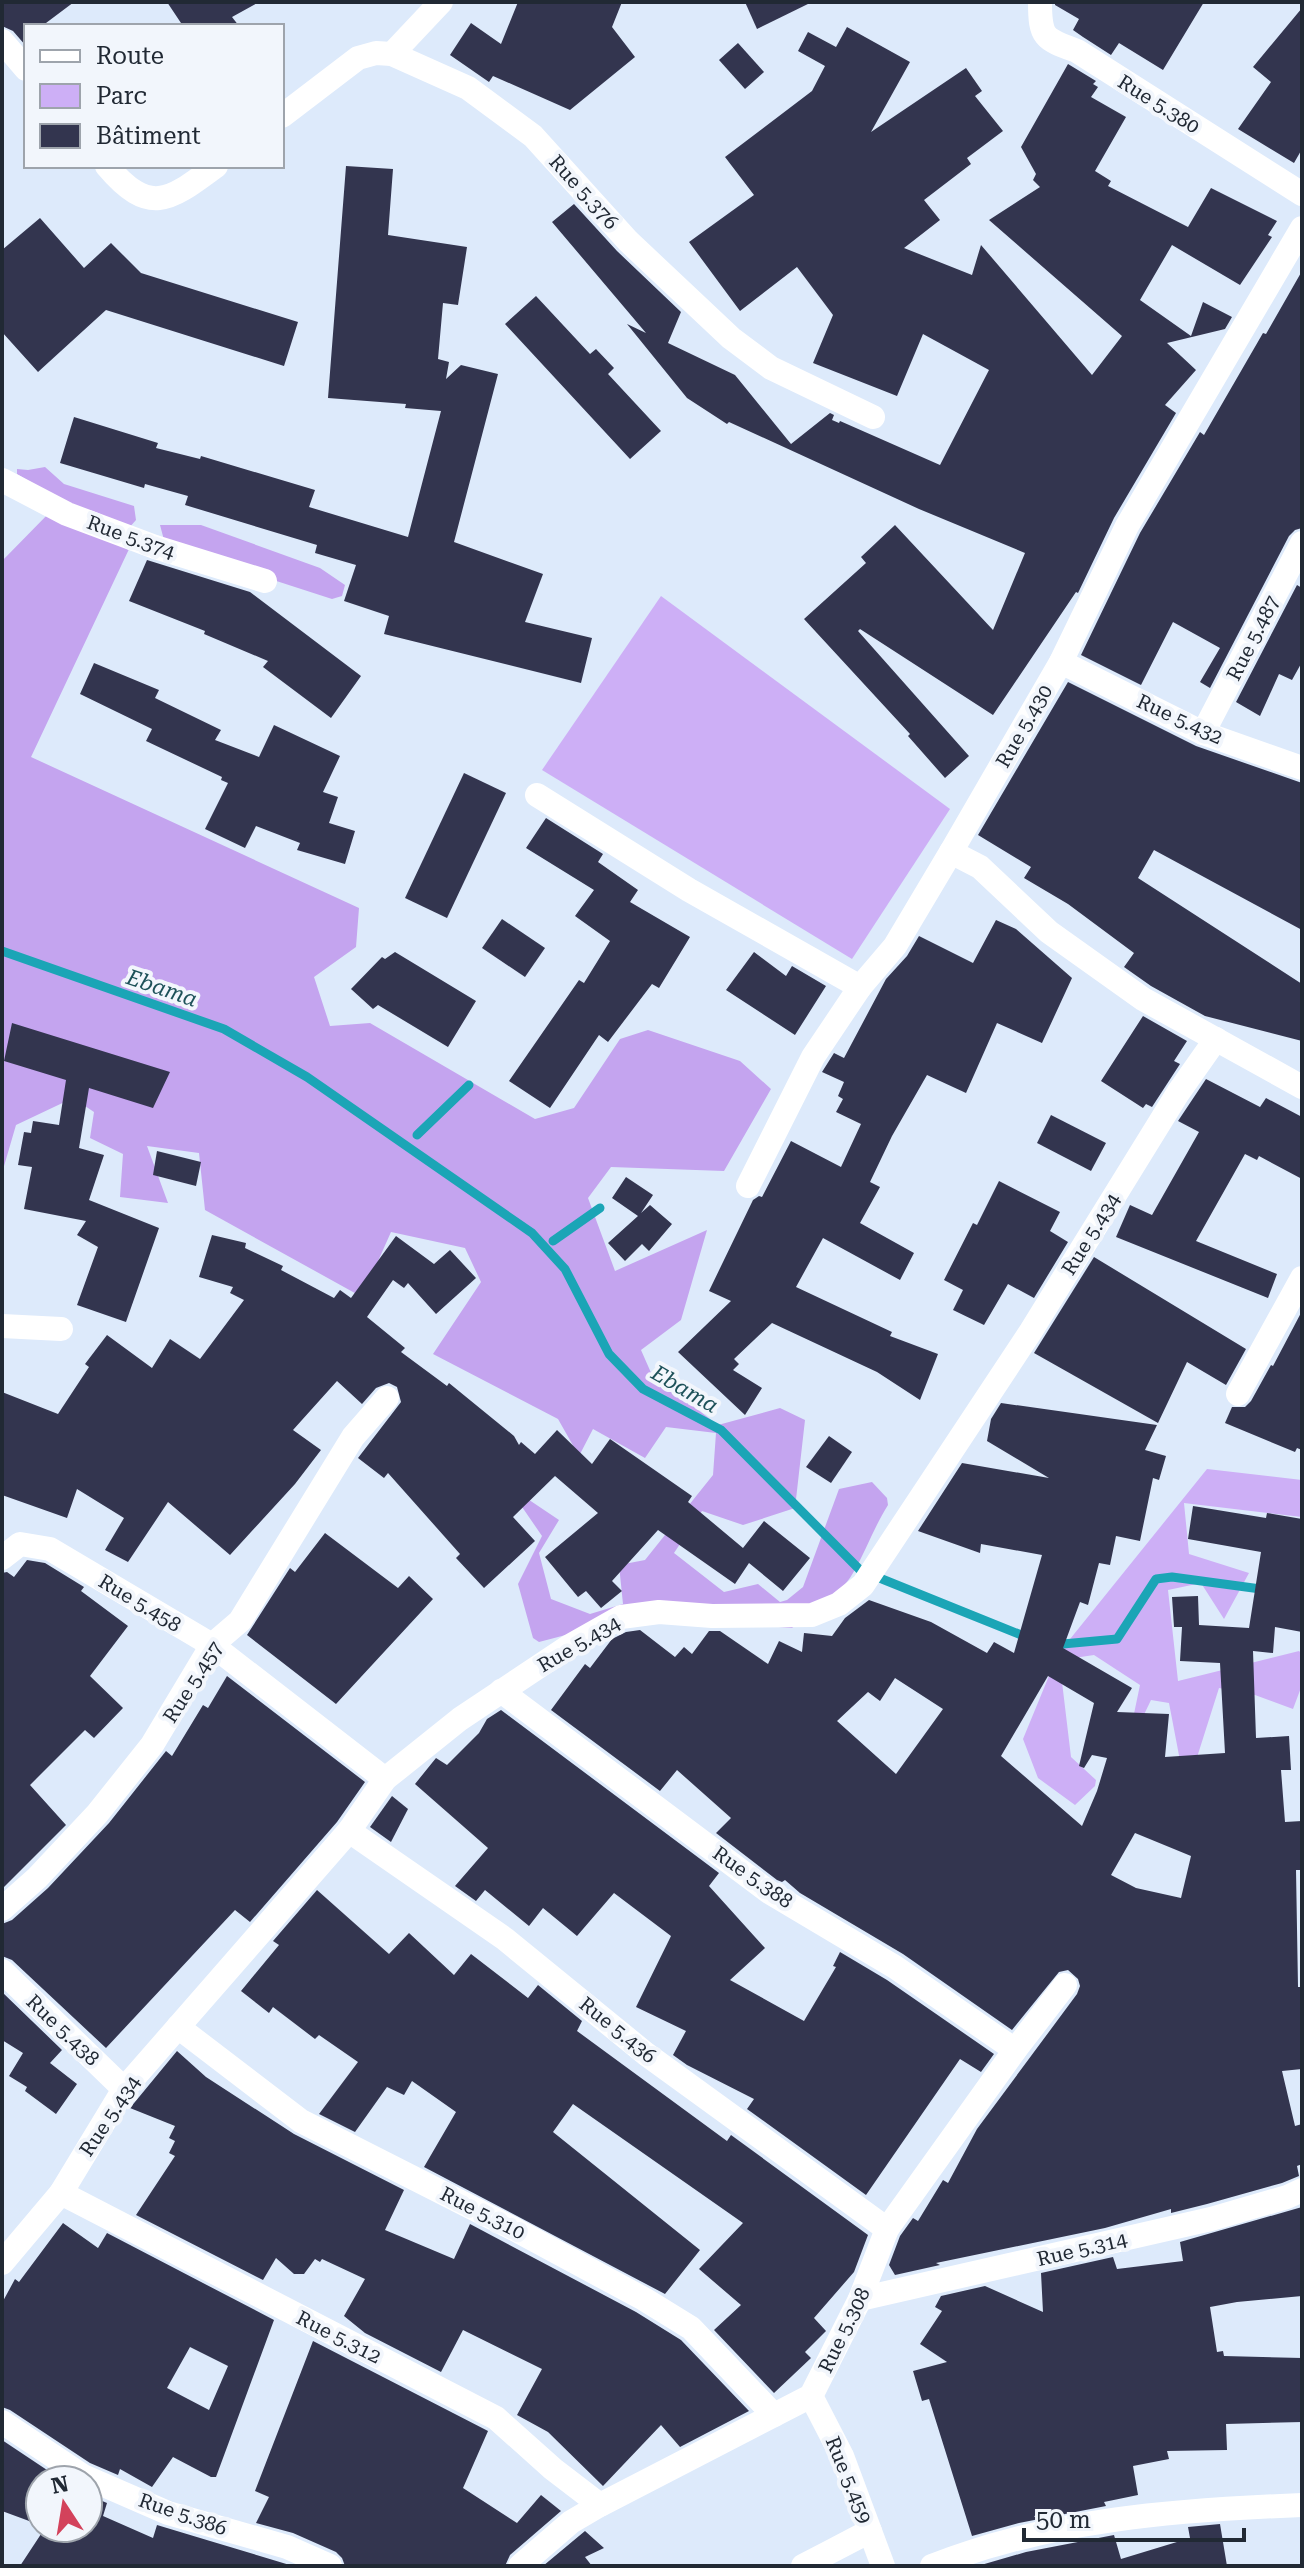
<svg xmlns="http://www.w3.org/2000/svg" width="1304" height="2568" viewBox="0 0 1304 2568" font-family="'Roboto Serif',serif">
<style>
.green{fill:#cdaff6}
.forest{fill:#c4a4ef}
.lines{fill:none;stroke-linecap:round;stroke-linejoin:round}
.stream{stroke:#1ba5b6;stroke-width:9}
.building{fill:#33354f;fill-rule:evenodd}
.minor{stroke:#fff;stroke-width:24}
.labels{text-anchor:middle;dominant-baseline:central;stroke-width:8;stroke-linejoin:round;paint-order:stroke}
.street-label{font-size:20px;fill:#212934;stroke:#f2f6fc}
.water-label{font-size:22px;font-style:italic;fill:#1d5159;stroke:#f2f6fc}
</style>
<rect width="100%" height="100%" fill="#ddeafb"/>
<!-- green -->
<g class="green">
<path d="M661 596 950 809 852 959 542 770Z"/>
<path d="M1207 1469 1302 1480V1517L1184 1503 1189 1554 1249 1573 1224 1619 1201 1583 1168 1590 1178 1681 1299 1651 1302 1654V1685L1293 1709 1255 1695 1219 1688 1186 1792 1169 1703 1151 1700 1126 1752 1140 1685 1094 1655 1074 1658 1062 1682 1071 1757 1096 1780 1095 1786 1075 1805 1038 1778 1023 1739 1058 1654Z"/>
</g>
<!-- forest -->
<g class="forest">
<path d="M45 467 64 484 134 506 136 520 128 529 106 527 17 474V469L28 470Z"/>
<path d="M51 511 130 547 31 757 359 908 356 947 314 977 330 1026 370 1023 535 1119 574 1108 620 1039 648 1030 740 1061 771 1089 724 1171 611 1167 588 1198 615 1271 707 1230 681 1320 641 1350 652 1375 718 1425 780 1408 805 1420 795 1508 743 1525 702 1511 674 1553 724 1592 758 1584 780 1602 787 1600 803 1587 839 1489 872 1482 887 1498 888 1505C874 1527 866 1551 853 1573 839 1597 814 1612 792 1628L638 1616 539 1642 533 1638 518 1584 542 1536 507 1485 559 1520 539 1553 551 1599 590 1614 623 1604 619 1565 645 1560 713 1475 716 1433 666 1427 645 1458 593 1429 579 1456 558 1419 433 1354 481 1282 465 1248 391 1232 362 1297 205 1210 199 1153 147 1146 168 1203 120 1197 123 1154 90 1138 94 1112 73 1098 16 1125 2 1173V561Z"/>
<path d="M160 525H201L320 568 345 585 342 596 332 599 171 547 164 540Z"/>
</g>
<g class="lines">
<!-- stream -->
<g class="stream">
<path d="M2 951 224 1029 307 1077 532 1233 565 1269 609 1354 643 1389 721 1430 864 1574 882 1579 1031 1639"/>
<path d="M417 1135 469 1085"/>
<path d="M553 1241 600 1208"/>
<path d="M1052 1645 1117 1639 1156 1579 1172 1577 1268 1590"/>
</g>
</g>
<!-- building -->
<g class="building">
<path d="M2 2H74L42 26H26V46L13 31 2 26Z"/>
<path d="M167 2H259L232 17 239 26H183Z"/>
<path d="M518 2H622L612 27 635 57 570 110 493 76 489 82 450 55 471 23 501 44Z"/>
<path d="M745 2H812L757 29Z"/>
<path d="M1055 2H1204L1163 70 1119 43 1111 55 1083 37 1073 30 1079 19 1055 5Z"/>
<path d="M1302 8V149L1294 163 1238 129 1271 82 1253 67Z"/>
<path d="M847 27 910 62 871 132 966 68 982 91 975 96 1003 131 967 158 971 164 924 200 940 220 904 248 972 275 981 245 1092 375 1122 336 989 220 1040 187 1033 180 1036 174 1021 147 1068 64 1096 81 1093 84 1098 87 1091 97 1126 117 1095 171 1111 181 1108 186 1188 227 1211 188 1277 221 1268 235 1272 237 1240 285 1172 245 1140 300 1191 336 1203 302 1232 317 1225 329 1167 343 1196 370 1165 405 1176 413 1114 518 1078 593 1076 592 993 715 860 629 858 631 969 756 945 778 908 736 910 734 804 619 866 563 861 557 895 525 993 630 1025 553 919 509 729 422 727 424 687 398 627 324 646 333 552 222 574 204 617 251 681 312 668 343 735 375 791 444 830 413 834 415 832 420 839 423 840 421 940 465 989 370 923 334 897 396 813 363 833 315 797 267 740 311 689 242 754 195 725 157 812 91 825 66 798 51 808 32 836 47Z"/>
<path d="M738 43 764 72 745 89 719 60Z"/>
<path d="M346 166 393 169 388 235 467 247 458 305 443 303 438 359 449 362 446 379 461 365 498 374 454 542 543 574 525 622 592 638 581 683 384 634 389 616 344 601 356 565 315 553 317 545 185 505 188 496 145 484 144 488 60 463 74 417 158 443 156 448 200 459 201 456 315 490 309 507 408 537 441 411 405 408 406 404 328 398Z"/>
<path d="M40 218 84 268 111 243 141 273 298 322 284 366 106 310 38 372 2 332V250Z"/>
<path d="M1302 271V528L1295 530 1289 536 1210 688 1200 682 1220 648 1173 622 1141 685 1081 655 1140 533 1200 432 1204 435 1263 333 1266 334Z"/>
<path d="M536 296 590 354 596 349 614 368 608 374 661 431 630 459 505 324Z"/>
<path d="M147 560 250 592 361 676 331 718 263 667 268 661 204 634 205 631 129 601Z"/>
<path d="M1297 585 1302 588V662L1292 680 1279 674 1260 716 1236 702Z"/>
<path d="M94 663 159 690 155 698 221 730 215 740 259 757 274 725 340 756 323 792 338 797 329 823 355 831 345 864 297 850 300 843 256 826 245 848 205 829 228 783 221 780 222 777 146 741 152 729 80 694Z"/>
<path d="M1068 682 1196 746 1302 783V930L1154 850 1138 878 1302 984V1041L1205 1016 1151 986 1124 967 1134 953 1068 904 1024 878 1031 867 978 835Z"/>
<path d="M464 773 506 793 447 918 405 898Z"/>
<path d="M546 818 603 854 598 862 638 890 630 902 690 937 659 988 652 984 608 1042 599 1035 550 1108 509 1081 579 980 584 983 610 941 575 916 594 890 526 848Z"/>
<path d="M502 919 545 948 525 977 482 948Z"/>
<path d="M996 920 1016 929 1072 978 1042 1043 997 1023 966 1093 927 1075 892 1136 870 1182 880 1187 860 1223 914 1253 900 1280 823 1238 796 1287 892 1332 890 1336 938 1354 920 1400 877 1372 772 1323 734 1359 739 1364 733 1370 762 1388 745 1415 678 1352 731 1301 709 1291 753 1200 759 1196 762 1197 791 1141 841 1167 861 1124 836 1112 843 1099 838 1096 844 1082 822 1072 834 1053 844 1058 886 979 907 956 919 936 973 963Z"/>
<path d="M395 952 476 1001 448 1047 378 1005 373 1009 351 989 382 957 385 959Z"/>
<path d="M754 952 786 976 792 966 826 986 795 1035 726 990Z"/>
<path d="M1143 1016 1187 1041 1174 1061 1180 1064 1152 1107 1146 1104 1143 1108 1101 1081Z"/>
<path d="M12 1023 170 1072 153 1108 89 1088 79 1148 104 1155 89 1200 159 1228 126 1322 77 1305 98 1247 77 1235 86 1221 24 1209 32 1167 18 1165 24 1132 31 1133 33 1121 59 1125 66 1080 4 1061Z"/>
<path d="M1206 1079 1260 1107 1266 1098 1302 1117V1179L1259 1156 1257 1160 1245 1154 1196 1241 1277 1274 1268 1298 1116 1237 1130 1205 1152 1215 1199 1132 1178 1121Z"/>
<path d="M1051 1115 1106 1143 1091 1171 1037 1143Z"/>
<path d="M157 1151 201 1162 196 1186 153 1175Z"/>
<path d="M626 1177 653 1195 641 1213 650 1205 672 1224 649 1251 642 1244 625 1261 608 1243 638 1216 612 1198Z"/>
<path d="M999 1181 1060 1212 1050 1231 1068 1242 1034 1298 1008 1284 984 1325 953 1310 963 1290 944 1280 973 1223 977 1225Z"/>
<path d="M212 1235 246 1243 245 1248 283 1266 281 1270 334 1298 340 1290 351 1298 396 1236 434 1264 450 1250 476 1278 436 1314 408 1283 404 1288 393 1280 367 1317 405 1348 401 1352 447 1386 449 1383 514 1436 519 1445 521 1442 535 1454 557 1430 592 1464 610 1439 692 1496 688 1502 743 1548 764 1521 810 1558 783 1591 749 1563 735 1584 658 1530 612 1581 622 1591 601 1608 586 1591 578 1597 545 1557 598 1513 555 1476 513 1517 535 1541 484 1588 456 1558 460 1554 388 1473 384 1478 358 1458 401 1402 397 1387 389 1383 376 1388 362 1404 337 1381 293 1430 321 1450 295 1484 230 1555 168 1502 128 1562 105 1550 124 1518 77 1489 67 1518 2 1495V1392L58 1414 89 1367 85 1364 107 1335 152 1368 170 1339 200 1359 244 1300 230 1293 233 1287 199 1277Z"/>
<path d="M1094 1257 1246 1349 1226 1385 1187 1362 1158 1423 1034 1353Z"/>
<path d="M1302 1311V1450L1297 1448 1295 1452 1225 1423 1232 1407H1245L1251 1401 1271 1365 1273 1366Z"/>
<path d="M1001 1403 1157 1425 1145 1450 1166 1456 1159 1480 1153 1478 1140 1541 1116 1536 1110 1565 1099 1563 1088 1605 1080 1602 1063 1648 1132 1688 1117 1712 1169 1714 1165 1757 1225 1753 1220 1663 1180 1661 1182 1627H1174L1172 1597 1198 1596 1199 1625 1249 1628 1261 1552 1188 1539 1193 1506 1266 1518 1267 1513 1302 1519V1632L1275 1627 1273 1653 1253 1651 1256 1738 1289 1736 1291 1770H1281L1285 1822 1302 1821V1870H1296L1298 1987H1302V2069L1282 2071 1295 2126 1302 2124V2164L1297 2166 1299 2176 1282 2183 1207 2204 1171 2213V2209L1105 2228 936 2263 940 2265 895 2275 889 2265 900 2236 913 2218 918 2221 943 2180 948 2183 977 2129 1077 1994 1080 1986 1078 1979 1068 1970 1059 1972 1012 2030 903 1954 800 1893 785 1880 782 1882 777 1880 716 1833 731 1818 677 1770 660 1791 551 1710 585 1664 590 1668 612 1639 626 1632 640 1630 675 1657 684 1647 692 1654 709 1631H720L768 1664 779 1641 802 1652 804 1633 832 1636 845 1618 869 1600 931 1622 987 1653 994 1642 1014 1653 1042 1555 981 1544 980 1553 918 1531 962 1463 1049 1478 987 1441 991 1419ZM1048 1676 1094 1703 1079 1766 1084 1768 1092 1755 1107 1758 1097 1791 1082 1826 1001 1756ZM895 1678 943 1709 896 1774 837 1721 868 1692 880 1701ZM1135 1833 1191 1856 1181 1898 1136 1888 1111 1875Z"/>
<path d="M829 1436 852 1452 831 1483 806 1467Z"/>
<path d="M325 1533 398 1588 409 1576 433 1599 336 1704 247 1635 290 1568 295 1572Z"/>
<path d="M27 1560 45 1563 84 1587 81 1591 128 1626 90 1676 123 1708 94 1738 85 1730 30 1785 66 1825 2 1889V1573L7 1572 14 1577Z"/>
<path d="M227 1676 365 1782 337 1822 250 1922 235 1910 106 2048 12 1960 2 1956V1924L12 1920 48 1888 109 1823 166 1751 172 1756 203 1705 208 1708Z"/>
<path d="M501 1710 719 1873 709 1886 765 1948 730 1980 804 2021 836 1967 833 1966 840 1952 887 1980 994 2054 981 2072 960 2059 866 2195 747 2109 754 2099 687 2065 673 2055 686 2031 636 2007 671 1936 614 1893 577 1936 543 1908 529 1926 485 1890 476 1901 455 1886 488 1848 415 1784 436 1758 447 1765 479 1733 487 1719Z"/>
<path d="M392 1796 408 1809 391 1842 370 1827Z"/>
<path d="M317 1890 389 1954 409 1933 454 1975 471 1954 528 1998 538 1985 582 2021 577 2031 727 2141 731 2135 868 2235 854 2272 814 2318 826 2331 805 2352 811 2358 774 2393 714 2330 741 2305 699 2269 743 2223 573 2104 553 2132 700 2250 665 2294 424 2167 456 2112 412 2081 404 2095 387 2087 355 2132 319 2114 358 2062 319 2035 315 2039 273 2007 269 2013 241 1991 279 1945 273 1941Z"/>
<path d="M2 1992 62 2050 50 2063 77 2084 56 2114 25 2091 27 2087 9 2076 23 2053 2 2040Z"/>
<path d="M177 2051 206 2077 294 2134 404 2190 385 2230 454 2259 470 2224 636 2312 681 2340 749 2411 680 2447 661 2425 603 2486 548 2432 517 2415 542 2369 463 2330 441 2372 365 2333 344 2316 365 2279 322 2259 320 2262 315 2259 304 2274H294L276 2258 263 2280 136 2215 175 2156 169 2153 175 2141 169 2138 175 2126 130 2108Z"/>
<path d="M1302 2207V2296L1237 2302 1210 2307 1217 2352 1223 2351 1224 2356 1302 2358V2422L1226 2424 1227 2450 1167 2451 1169 2459 1133 2466 1138 2495 1104 2502 1106 2506 1019 2523 972 2536 929 2399 922 2401 913 2371 947 2362 920 2344 942 2311 935 2307 941 2296 985 2286 1043 2312 1041 2273 1113 2257 1117 2269 1183 2261 1180 2242Z"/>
<path d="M63 2223 98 2248 107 2233 274 2320 216 2477H211L173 2457 152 2487 120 2469 118 2475 90 2463 10 2410 2 2407V2303L15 2279 19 2282ZM190 2347 228 2366 209 2410 167 2388Z"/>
<path d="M313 2341 488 2431 463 2488 517 2523 541 2495 561 2511 510 2555 505 2566H345L342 2558 336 2552 293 2533 256 2523 269 2497 255 2491Z"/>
<path d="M2 2440 62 2480H40V2525L2 2511Z"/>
<path d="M88 2495 107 2503 103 2516 153 2538 157 2525 293 2566H20L45 2528H88Z"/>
<path d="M1220 2524 1227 2566 981 2565 1026 2552 1114 2535 1121 2559 1190 2538 1188 2527Z"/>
<path d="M585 2531 604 2548 585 2557 592 2566H543Z"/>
</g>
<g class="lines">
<!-- minor -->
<g class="minor">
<path d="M1040 2C1040 38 1044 39 1077 51L1302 194"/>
<path d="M2 41 26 69"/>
<path d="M392 54 441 2"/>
<path d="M282 116 358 58 376 53 392 54 468 88 533 136 628 241 731 338 771 368 873 417"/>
<path d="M107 166C150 217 170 200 216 166"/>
<path d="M1302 228 1127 526 1061 662 951 852 980 867 1049 932 1143 999 1302 1087"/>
<path d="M2 480 67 514 155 547 265 581"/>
<path d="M1061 662 1203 733 1302 768"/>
<path d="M1203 733 1302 543"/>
<path d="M537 795 689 890 860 987"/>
<path d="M748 1186 813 1057 860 987 895 946 951 852"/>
<path d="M2 1326 61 1329"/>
<path d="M1238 1394 1302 1278"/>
<path d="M2 1558 20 1544 50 1549 212 1645 385 1779"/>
<path d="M501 1691 769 1892 895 1967 1015 2050"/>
<path d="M349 1831 505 1939 646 2054 887 2229"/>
<path d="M2 1909 37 1878 97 1814 152 1745 212 1645 240 1621 353 1437 387 1398"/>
<path d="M2 1971 124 2089"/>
<path d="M178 2027 301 2121 514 2229 644 2299 691 2328 774 2415"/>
<path d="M61 2193 496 2418 553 2469 600 2505"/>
<path d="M2 2263 61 2193 124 2089 349 1831 385 1779 460 1719 568 1647 621 1617 659 1612 712 1616 812 1615 839 1604 863 1585 1031 1331 1178 1093 1216 1039"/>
<path d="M860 2299 1211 2219 1287 2197 1302 2190"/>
<path d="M811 2396 842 2456 883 2566"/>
<path d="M2 2422 83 2476 168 2513 287 2547 330 2566"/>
<path d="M520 2566 571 2522 600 2505 811 2396 860 2299 887 2229 1015 2050 1065 1985"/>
<path d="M803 2566 870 2531"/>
<path d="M932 2566C1051 2519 1176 2510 1302 2505"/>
</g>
</g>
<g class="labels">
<!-- street labels -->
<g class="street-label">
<text transform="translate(1159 104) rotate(32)">Rue 5.380</text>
<text transform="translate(584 192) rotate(48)">Rue 5.376</text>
<text transform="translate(131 537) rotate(20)">Rue 5.374</text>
<text transform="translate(1253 638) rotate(-63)">Rue 5.487</text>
<text transform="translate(1180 719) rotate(25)">Rue 5.432</text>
<text transform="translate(1024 726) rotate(-60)">Rue 5.430</text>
<text transform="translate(1091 1234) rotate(-58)">Rue 5.434</text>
<text transform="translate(140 1603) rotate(31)">Rue 5.458</text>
<text transform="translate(579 1644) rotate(-30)">Rue 5.434</text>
<text transform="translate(193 1682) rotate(-57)">Rue 5.457</text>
<text transform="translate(753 1877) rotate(35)">Rue 5.388</text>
<text transform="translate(63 2030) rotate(44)">Rue 5.438</text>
<text transform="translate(618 2030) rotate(39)">Rue 5.436</text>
<text transform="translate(110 2116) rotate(-56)">Rue 5.434</text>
<text transform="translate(483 2213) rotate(27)">Rue 5.310</text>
<text transform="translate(1082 2249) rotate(-13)">Rue 5.314</text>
<text transform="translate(844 2330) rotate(-64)">Rue 5.308</text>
<text transform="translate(339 2337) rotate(27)">Rue 5.312</text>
<text transform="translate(849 2480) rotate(68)">Rue 5.459</text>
<text transform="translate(183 2514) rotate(19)">Rue 5.386</text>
</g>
<!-- water labels -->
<g class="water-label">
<text transform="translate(162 988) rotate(19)">Ebama</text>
<text transform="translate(685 1389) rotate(30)">Ebama</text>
</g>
</g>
<!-- border -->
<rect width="1304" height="2568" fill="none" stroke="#212934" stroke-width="8"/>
<!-- legend -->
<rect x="24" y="24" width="260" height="144" fill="#f2f6fc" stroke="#9ea4ac" stroke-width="2"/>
<rect x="40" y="50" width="40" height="12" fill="#ffffff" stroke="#9ea4ac" stroke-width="2"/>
<text x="96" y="64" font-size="24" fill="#212934">Route</text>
<rect x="40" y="84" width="40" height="24" fill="#cdaff6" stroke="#9ea4ac" stroke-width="2"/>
<text x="96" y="104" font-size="24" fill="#212934">Parc</text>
<rect x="40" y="124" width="40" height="24" fill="#33354f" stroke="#9ea4ac" stroke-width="2"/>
<text x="96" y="144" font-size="24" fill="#212934">Bâtiment</text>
<!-- north arrow -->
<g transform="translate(64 2504) rotate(348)"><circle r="38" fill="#f2f6fc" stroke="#9ea4ac" stroke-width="2"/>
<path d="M0-6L14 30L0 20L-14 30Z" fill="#d3425b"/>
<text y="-12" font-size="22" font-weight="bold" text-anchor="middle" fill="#212934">N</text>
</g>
<!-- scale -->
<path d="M1024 2528v12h220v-12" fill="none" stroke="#212934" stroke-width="4"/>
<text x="1036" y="2528" font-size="24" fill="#212934" stroke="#f2f6fc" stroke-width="6" paint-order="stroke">50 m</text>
</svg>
